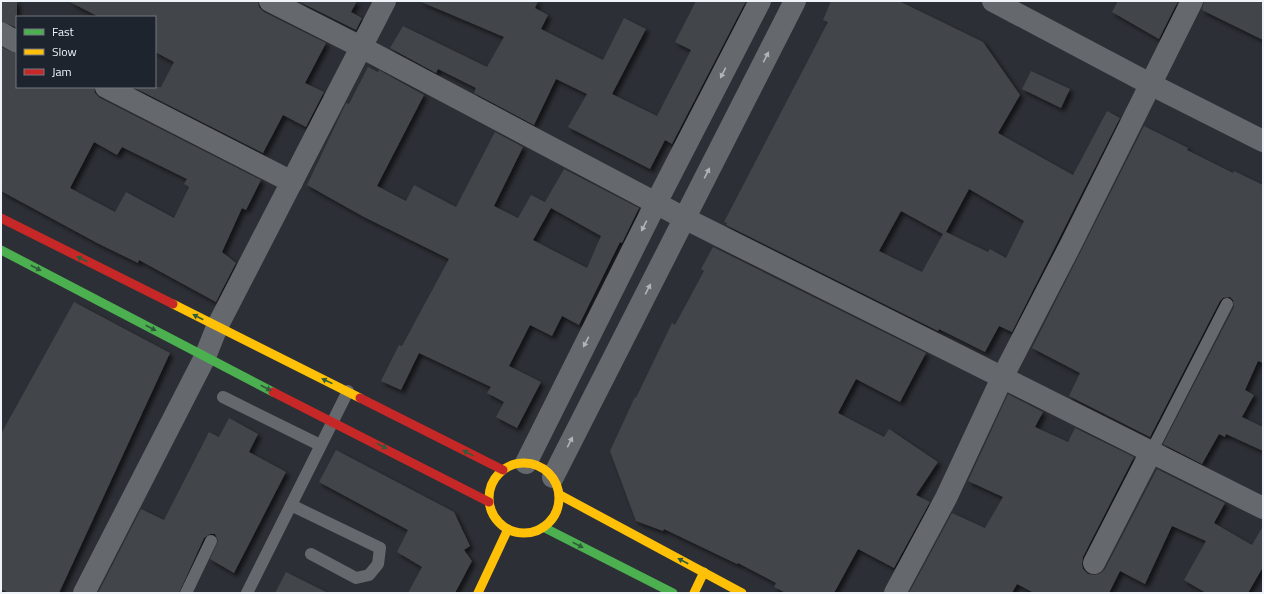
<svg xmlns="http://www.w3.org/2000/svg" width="1264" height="594" viewBox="0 0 1264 594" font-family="'Titillium Web',sans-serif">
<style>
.building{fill:#424549;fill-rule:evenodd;filter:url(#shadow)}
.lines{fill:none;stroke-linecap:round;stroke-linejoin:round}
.lane{stroke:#65686c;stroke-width:12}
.street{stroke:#65686c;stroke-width:22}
.fast{stroke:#4caf50;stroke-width:9}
.slow{stroke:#ffc107;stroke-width:9}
.jam{stroke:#c62828;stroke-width:9}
.oneway{fill:#b1b4ba}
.oneway2{fill:#305c3c}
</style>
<defs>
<filter id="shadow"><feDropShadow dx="3.5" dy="3.5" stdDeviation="2" flood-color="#0009"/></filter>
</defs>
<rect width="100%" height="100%" fill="#2c2f35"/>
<!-- building -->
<g class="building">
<path d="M1 1H17V28L1 21Z"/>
<path d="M68 1H258L259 7 264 12 326 43 305 83 324 92 306 127 283 115 263 153 133 87H161L174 62 155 52V17H99Z"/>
<path d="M298 1H357L351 12 362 18 356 30Z"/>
<path d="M419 1H538L535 8 548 15 541 29 603 60 624 18 646 29 612 94 657 116 691 50 675 42 696 1H746L672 144 665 140 650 169 568 127 587 94 556 79 534 125 474 93 476 88 438 69 436 73 390 48 403 26 487 67 504 37Z"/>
<path d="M831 1H899L983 42 1020 95 998 133 1073 175 1107 111 1120 118 1012 332 999 326 985 352 939 329 938 331 726 225 727 223 724 222 828 22 823 20ZM969 189 1024 221 1006 258 990 249 988 252 946 232ZM901 211 943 234 922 272 879 251Z"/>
<path d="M1118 1H1178L1159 39 1112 12Z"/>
<path d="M1204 1H1263V40L1202 10Z"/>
<path d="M1 47 17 54V87H94L95 93 100 98 261 180 246 210 242 208 222 252 236 263 216 302 139 260 138 263 99 244 1 191ZM94 142 117 155 122 147 187 179 184 184 189 187 174 218 126 192 115 212 70 188Z"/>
<path d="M368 67 378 72 379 70 424 95 377 186 406 201 414 185 456 207 495 132 523 147 494 206 518 218 531 195 545 202 564 169 639 208 622 243 620 242 579 325 562 316 552 336 530 325 509 366 541 382 517 428 496 417 504 402 487 393 491 387 419 353 401 390 381 381 399 345 402 346 449 259 364 217 307 185 346 103 349 104ZM551 208 601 236 587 268 533 240Z"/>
<path d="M1031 71 1070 89 1061 108 1022 89Z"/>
<path d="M1144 126 1188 148 1187 150 1233 173 1234 171 1263 185V363L1258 361 1245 390 1254 395 1242 417 1263 427V451L1226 434 1225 437 1219 434 1202 464 1163 444 1234 307 1233 300 1230 297 1223 298 1220 301 1150 437 1069 396 1080 373 1032 348Z"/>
<path d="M713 247 926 353 900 402 856 379 838 413 884 437 889 429 938 462 916 495 930 502 894 568 858 549 834 593H786L774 587 776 583 738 563 737 564 664 529 663 531 636 521 610 451 635 397 636 398 672 323 675 325 704 271 701 269Z"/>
<path d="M74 302 170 353 59 593H9L1 589V434Z"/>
<path d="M1008 394 1043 412 1035 427 1068 442 1075 428 1134 457 1083 557 1082 564 1083 569 1088 574 1095 575 1101 573 1105 569 1157 469 1225 503 1214 523 1252 545 1263 526V567L1248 593H1206L1184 580 1206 541 1172 526 1145 584 1120 571 1109 593H1034L1017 584 1012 593H909L952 513 985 528 1003 497 968 481Z"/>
<path d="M229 418 258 434 249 452 286 472 234 573 210 559 218 541 215 534H210L204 538 179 593H98L141 509 164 520 209 432 219 437Z"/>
<path d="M336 450 454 512 470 546 464 550 472 561 455 593H408L422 567 397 552 408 530 319 482Z"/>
<path d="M286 572 328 593H275Z"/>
</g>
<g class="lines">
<!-- lane -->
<g class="lane">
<path d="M223 397 320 445"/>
<path d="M1151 452 1227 304"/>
<path d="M291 505 380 548 378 564 369 575 356 578 311 554"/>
<path d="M186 593 211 541"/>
<path d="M247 593 348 391"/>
</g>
<!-- street -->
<g class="street">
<path d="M270 1 361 47 684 218 1263 508"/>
<path d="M993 1 1150 84 1263 141"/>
<path d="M1 33 17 42"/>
<path d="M106 87 292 182"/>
<path d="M526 463 656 203 760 1"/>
<path d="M553 477 795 1"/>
<path d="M1094 563 1151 452"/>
<path d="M84 593 205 357 217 327 385 1"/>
<path d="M895 593 946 498 1002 378 1071 244 1192 1"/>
</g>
<!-- fast -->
<g class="fast">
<path d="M1 250 273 392"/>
<path d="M543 527 673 593"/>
</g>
<!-- slow -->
<g class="slow">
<path d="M173 304 360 398"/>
<circle cx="524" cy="498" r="35"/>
<path d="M560 495 742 593"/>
<path d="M478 593 508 529"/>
<path d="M694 593 704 572"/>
</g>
<!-- jam -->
<g class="jam">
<path d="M1 218 173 304"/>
<path d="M273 392 489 502"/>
<path d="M360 398 503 470"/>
</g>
</g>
<!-- one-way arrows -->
<defs><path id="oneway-solid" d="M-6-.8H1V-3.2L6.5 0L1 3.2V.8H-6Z"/></defs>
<g class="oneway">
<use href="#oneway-solid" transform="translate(766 57) rotate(-63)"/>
<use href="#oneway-solid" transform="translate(723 73) rotate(117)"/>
<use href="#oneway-solid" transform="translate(707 173) rotate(-63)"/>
<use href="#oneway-solid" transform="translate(644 226) rotate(117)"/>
<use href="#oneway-solid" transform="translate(648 289) rotate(-63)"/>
<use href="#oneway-solid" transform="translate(586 342) rotate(117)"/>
<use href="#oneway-solid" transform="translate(570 442) rotate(-63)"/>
</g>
<g class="oneway2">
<use href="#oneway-solid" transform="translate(82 259) rotate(-153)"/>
<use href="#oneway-solid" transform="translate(36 268) rotate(28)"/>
<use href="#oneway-solid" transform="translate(198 317) rotate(-153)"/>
<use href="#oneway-solid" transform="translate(151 328) rotate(28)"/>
<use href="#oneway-solid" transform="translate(327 381) rotate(-154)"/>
<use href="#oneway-solid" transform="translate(266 388) rotate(27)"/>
<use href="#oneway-solid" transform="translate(382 446) rotate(27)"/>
<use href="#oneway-solid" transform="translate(468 453) rotate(-153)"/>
<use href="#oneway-solid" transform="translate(578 545) rotate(27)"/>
<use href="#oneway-solid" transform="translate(683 561) rotate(-152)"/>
</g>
<!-- border -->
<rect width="1264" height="594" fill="none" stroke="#eff3fa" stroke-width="4"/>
<!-- legend -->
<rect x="16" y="16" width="140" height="72" fill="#1e242e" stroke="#727780"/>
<rect x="24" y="29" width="20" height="6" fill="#4caf50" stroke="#727780"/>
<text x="52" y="36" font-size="12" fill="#eff3fa">Fast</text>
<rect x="24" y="49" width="20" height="6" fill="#ffc107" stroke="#727780"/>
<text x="52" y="56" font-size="12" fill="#eff3fa">Slow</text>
<rect x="24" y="69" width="20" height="6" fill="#c62828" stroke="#727780"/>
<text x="52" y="76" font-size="12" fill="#eff3fa">Jam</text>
</svg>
